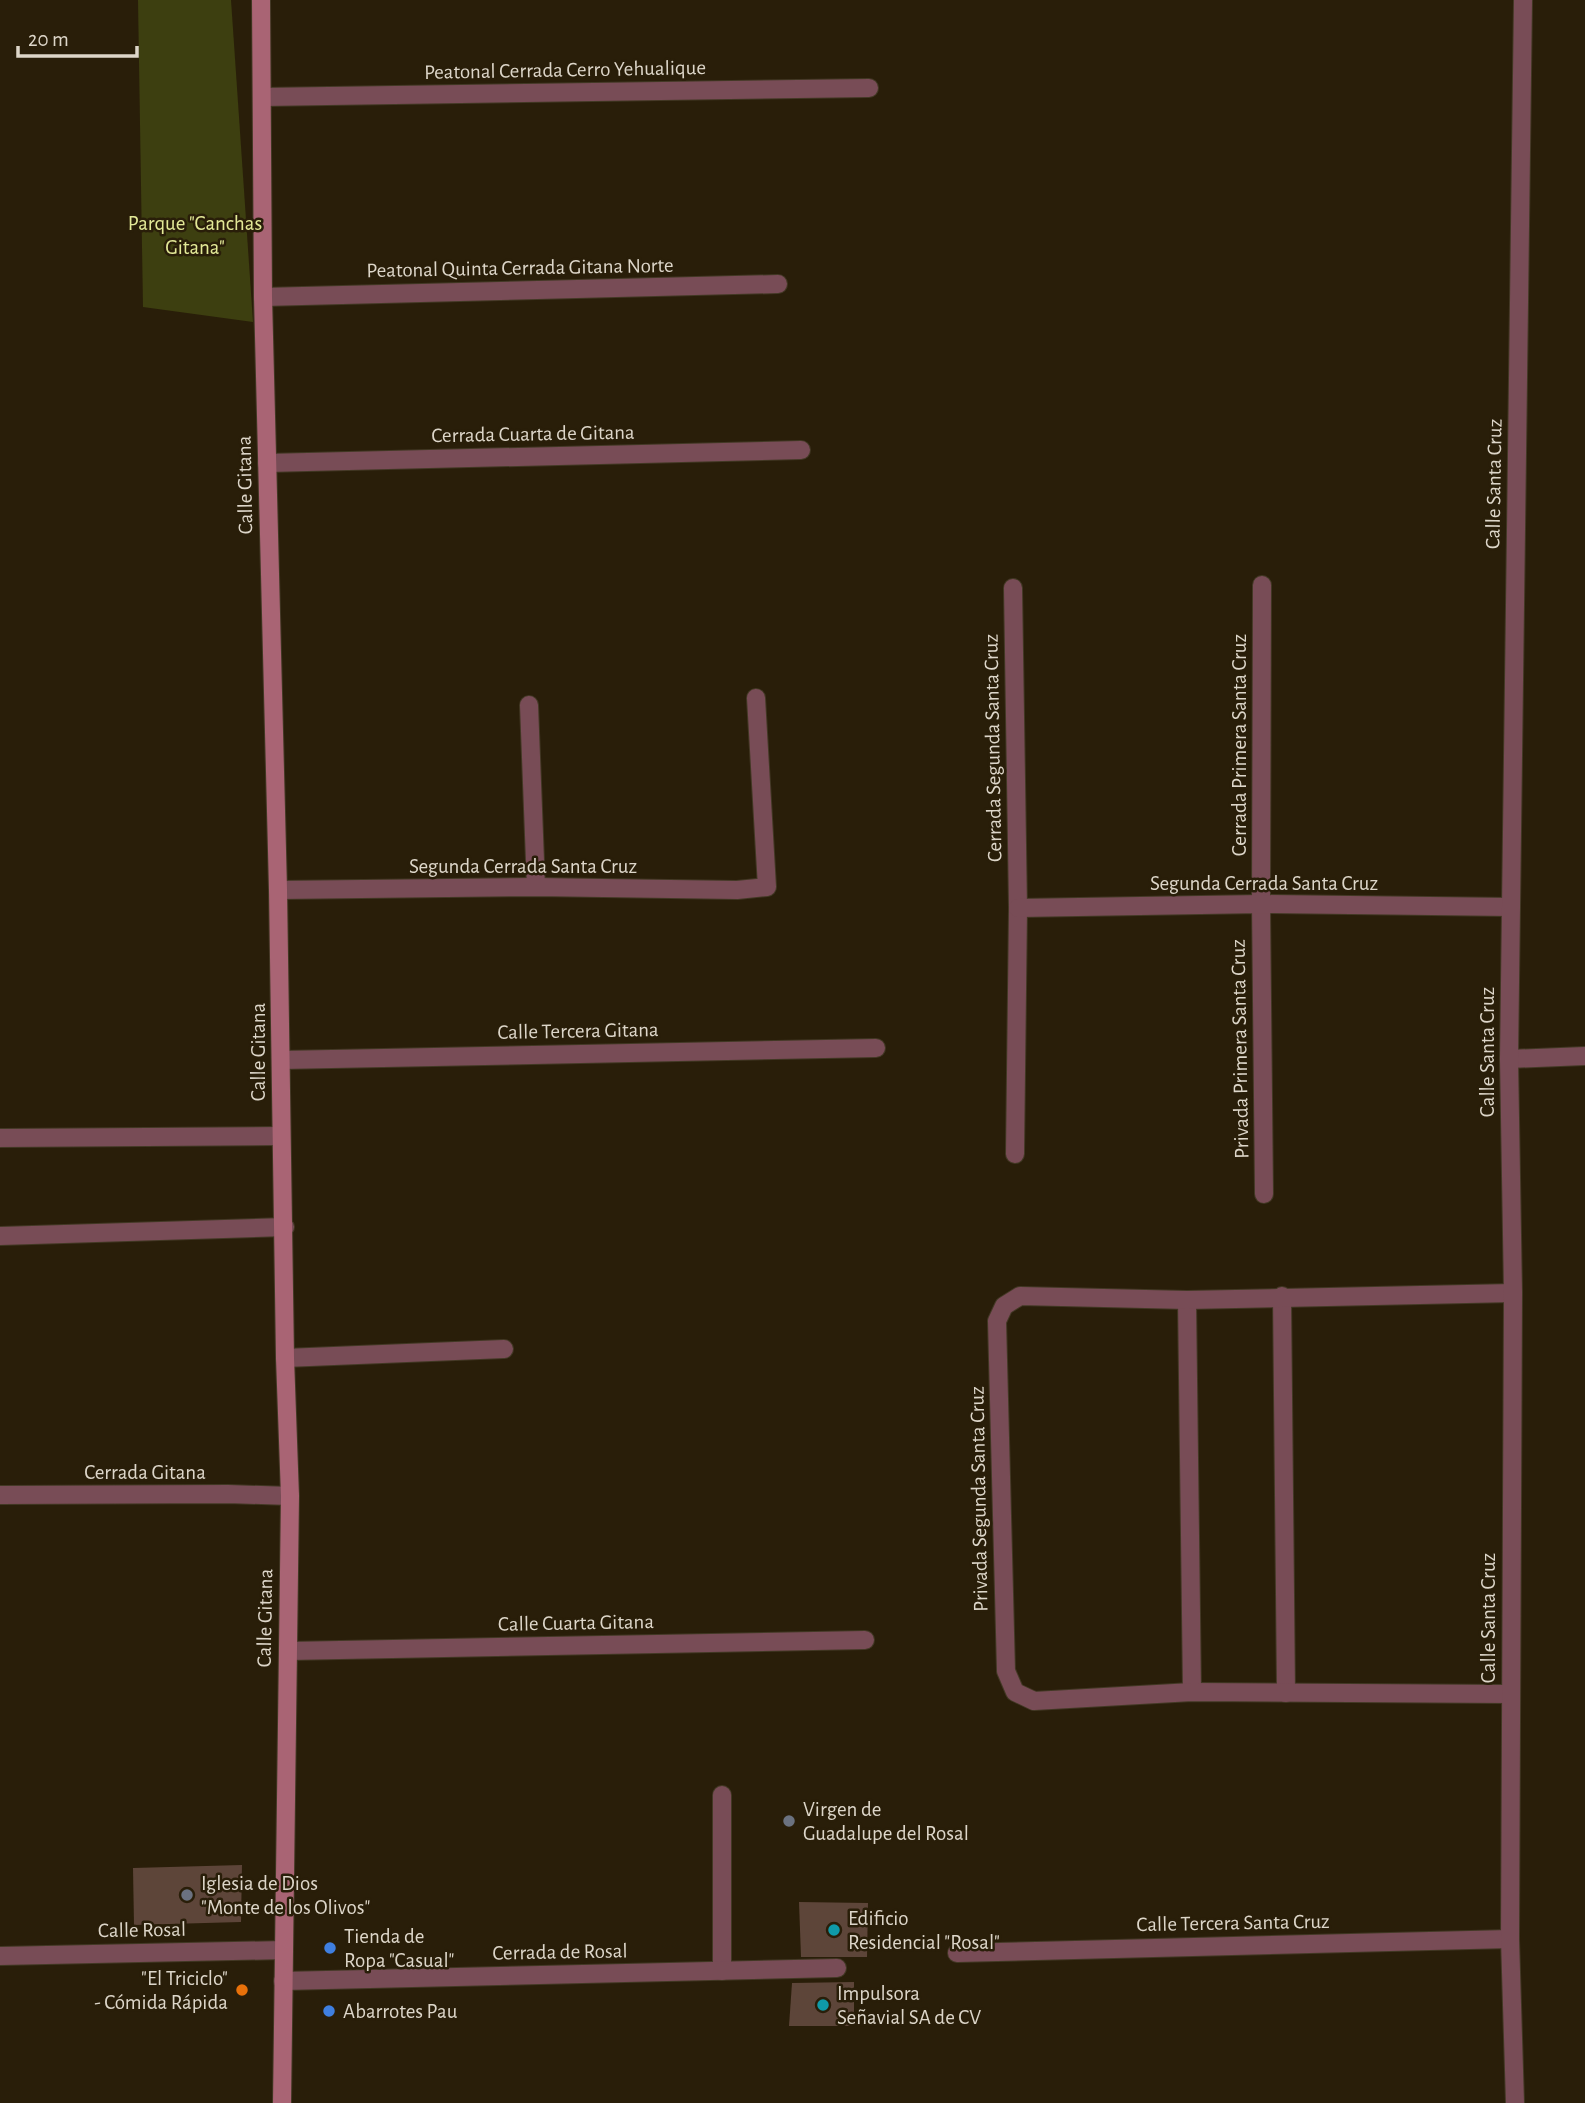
<svg xmlns="http://www.w3.org/2000/svg" width="1585" height="2103" viewBox="0 0 1585 2103" font-family="'Alegreya Sans',sans-serif">
<style>
.green{fill:#3d3f10}
.building{fill:#5d4539}
.lines{fill:none;stroke-linecap:round;stroke-linejoin:round}
.lane-casing{stroke:#423824;stroke-width:20}
.street-casing{stroke:#423824;stroke-width:20}
.secondary-casing{stroke:#423824;stroke-width:20}
.lane{stroke:#784c56;stroke-width:18}
.street{stroke:#784c56;stroke-width:18}
.secondary{stroke:#a96474;stroke-width:18}
.worship-dot{fill:#6b7280;stroke:#291e09;stroke-width:2.5}
.culture-dot{fill:#0f9aa8;stroke:#291e09;stroke-width:2.5}
.shop-dot{fill:#3f7fe0;stroke:#291e09;stroke-width:2.5}
.food-dot{fill:#e8710a;stroke:#291e09;stroke-width:2.5}
.labels{text-anchor:middle;dominant-baseline:central;stroke-width:5;stroke-linejoin:round;paint-order:stroke}
.street-label{font-size:21px;fill:#ddd6c9;stroke:#291e09}
.park-label{font-size:21px;fill:#e3e997;stroke:#291e09}
.poi-label{font-size:21px;fill:#ddd6c9;stroke:#291e09;text-anchor:start}
</style>
<rect width="100%" height="100%" fill="#291e09"/>
<!-- green -->
<path class="green" d="M138 0H231L253 322 143 307Z"/>
<!-- building -->
<g class="building">
<path d="M242 1865 241 1922 134 1925 133 1868Z"/>
<path d="M799 1902 868 1903 867 1957H801Z"/>
<path d="M854 1982V2026H789L792 1983Z"/>
</g>
<g class="lines">
<defs>
<g id="lane">
<path d="M1509 1059 1585 1056"/>
<path d="M285 1358 504 1349"/>
</g>
<g id="street">
<path d="M262 97 869 88"/>
<path d="M263 297 778 284"/>
<path d="M267 463 801 450"/>
<path d="M1262 585 1261 904 1264 1194"/>
<path d="M1013 588 1018 908 1015 1154"/>
<path d="M529 705 536 887"/>
<path d="M278 890 536 887 737 890 767 887 756 698"/>
<path d="M1018 908 1261 904 1511 907"/>
<path d="M281 1060 876 1048"/>
<path d="M0 1138 281 1136"/>
<path d="M0 1236 285 1227"/>
<path d="M1282 1296 1286 1693"/>
<path d="M1187 1300 1192 1692"/>
<path d="M0 1495 228 1494 290 1496"/>
<path d="M288 1651 865 1640"/>
<path d="M1510 1694 1192 1692 1034 1701 1015 1692 1006 1671 997 1321 1004 1306 1020 1296 1187 1300 1513 1293"/>
<path d="M722 1795V1971"/>
<path d="M957 1953 1510 1939"/>
<path d="M0 1956 284 1950"/>
<path d="M283 1981 837 1968"/>
<path d="M1515 2103 1510 1939 1513 1293 1509 1059 1523 0"/>
</g>
<path id="secondary" d="M261 0 263 297 278 890 285 1358 290 1496 282 2103"/>
</defs>
<!-- lane casing -->
<use href="#lane" class="lane-casing"/>
<!-- street casing -->
<use href="#street" class="street-casing"/>
<!-- secondary casing -->
<use href="#secondary" class="secondary-casing"/>
<!-- lane -->
<use href="#lane" class="lane"/>
<!-- street -->
<use href="#street" class="street"/>
<!-- secondary -->
<use href="#secondary" class="secondary"/>
</g>
<!-- markers -->
<g class="worship-dot">
<circle cx="789" cy="1821" r="7"/>
<circle cx="187" cy="1895" r="7"/>
</g>
<g class="culture-dot">
<circle cx="834" cy="1930" r="7"/>
<circle cx="823" cy="2005" r="7"/>
</g>
<g class="shop-dot">
<circle cx="330" cy="1948" r="7"/>
<circle cx="329" cy="2011" r="7"/>
</g>
<circle class="food-dot" cx="242" cy="1990" r="7"/>
<g class="labels">
<!-- street labels -->
<g class="street-label">
<text transform="translate(565 70) rotate(-1)">Peatonal Cerrada Cerro Yehualique</text>
<text transform="translate(520 268) rotate(-1)">Peatonal Quinta Cerrada Gitana Norte</text>
<text transform="translate(533 434) rotate(-1)">Cerrada Cuarta de Gitana</text>
<text transform="translate(1494 484) rotate(-89)">Calle Santa Cruz</text>
<text transform="translate(245 485) rotate(-91)">Calle Gitana</text>
<text transform="translate(1239 745) rotate(-90)">Cerrada Primera Santa Cruz</text>
<text transform="translate(993 748) rotate(-91)">Cerrada Segunda Santa Cruz</text>
<text x="523" y="866">Segunda Cerrada Santa Cruz</text>
<text x="1264" y="883">Segunda Cerrada Santa Cruz</text>
<text transform="translate(578 1031) rotate(-1)">Calle Tercera Gitana</text>
<text transform="translate(1240 1049) rotate(-91)">Privada Primera Santa Cruz</text>
<text transform="translate(258 1052) rotate(-90)">Calle Gitana</text>
<text transform="translate(1487 1052) rotate(-90)">Calle Santa Cruz</text>
<text x="145" y="1472">Cerrada Gitana</text>
<text transform="translate(979 1499) rotate(-91)">Privada Segunda Santa Cruz</text>
<text transform="translate(265 1618) rotate(-89)">Calle Gitana</text>
<text transform="translate(1488 1618) rotate(-90)">Calle Santa Cruz</text>
<text transform="translate(576 1623) rotate(-1)">Calle Cuarta Gitana</text>
<text transform="translate(1233 1923) rotate(-1)">Calle Tercera Santa Cruz</text>
<text transform="translate(142 1930) rotate(-1)">Calle Rosal</text>
<text transform="translate(560 1952) rotate(-1)">Cerrada de Rosal</text>
</g>
<!-- park labels -->
<g class="park-label">
<text x="195" y="223">Parque "Canchas<tspan x="195" dy="24">Gitana"</tspan></text>
</g>
<!-- poi labels -->
<g class="poi-label">
<text x="803" y="1809">Virgen de<tspan x="803" dy="24">Guadalupe del Rosal</tspan></text>
<text x="201" y="1883">Iglesia de Dios<tspan x="201" dy="24">"Monte de los Olivos"</tspan></text>
<text x="848" y="1918">Edificio<tspan x="848" dy="24">Residencial "Rosal"</tspan></text>
<text x="344" y="1936">Tienda de<tspan x="344" dy="24">Ropa "Casual"</tspan></text>
<text x="228" y="1978" text-anchor="end">"El Triciclo"<tspan x="228" dy="24">- Cómida Rápida</tspan></text>
<text x="837" y="1993">Impulsora<tspan x="837" dy="24">Señavial SA de CV</tspan></text>
<text x="343" y="2011">Abarrotes Pau</text>
</g>
</g>
<!-- scale -->
<path d="M18 46v10h119v-10" fill="none" stroke="#ddd6c9" stroke-width="3.5"/>
<text x="28" y="46" font-size="21" fill="#ddd6c9" stroke="#291e09" stroke-width="5" paint-order="stroke">20 m</text>
</svg>
